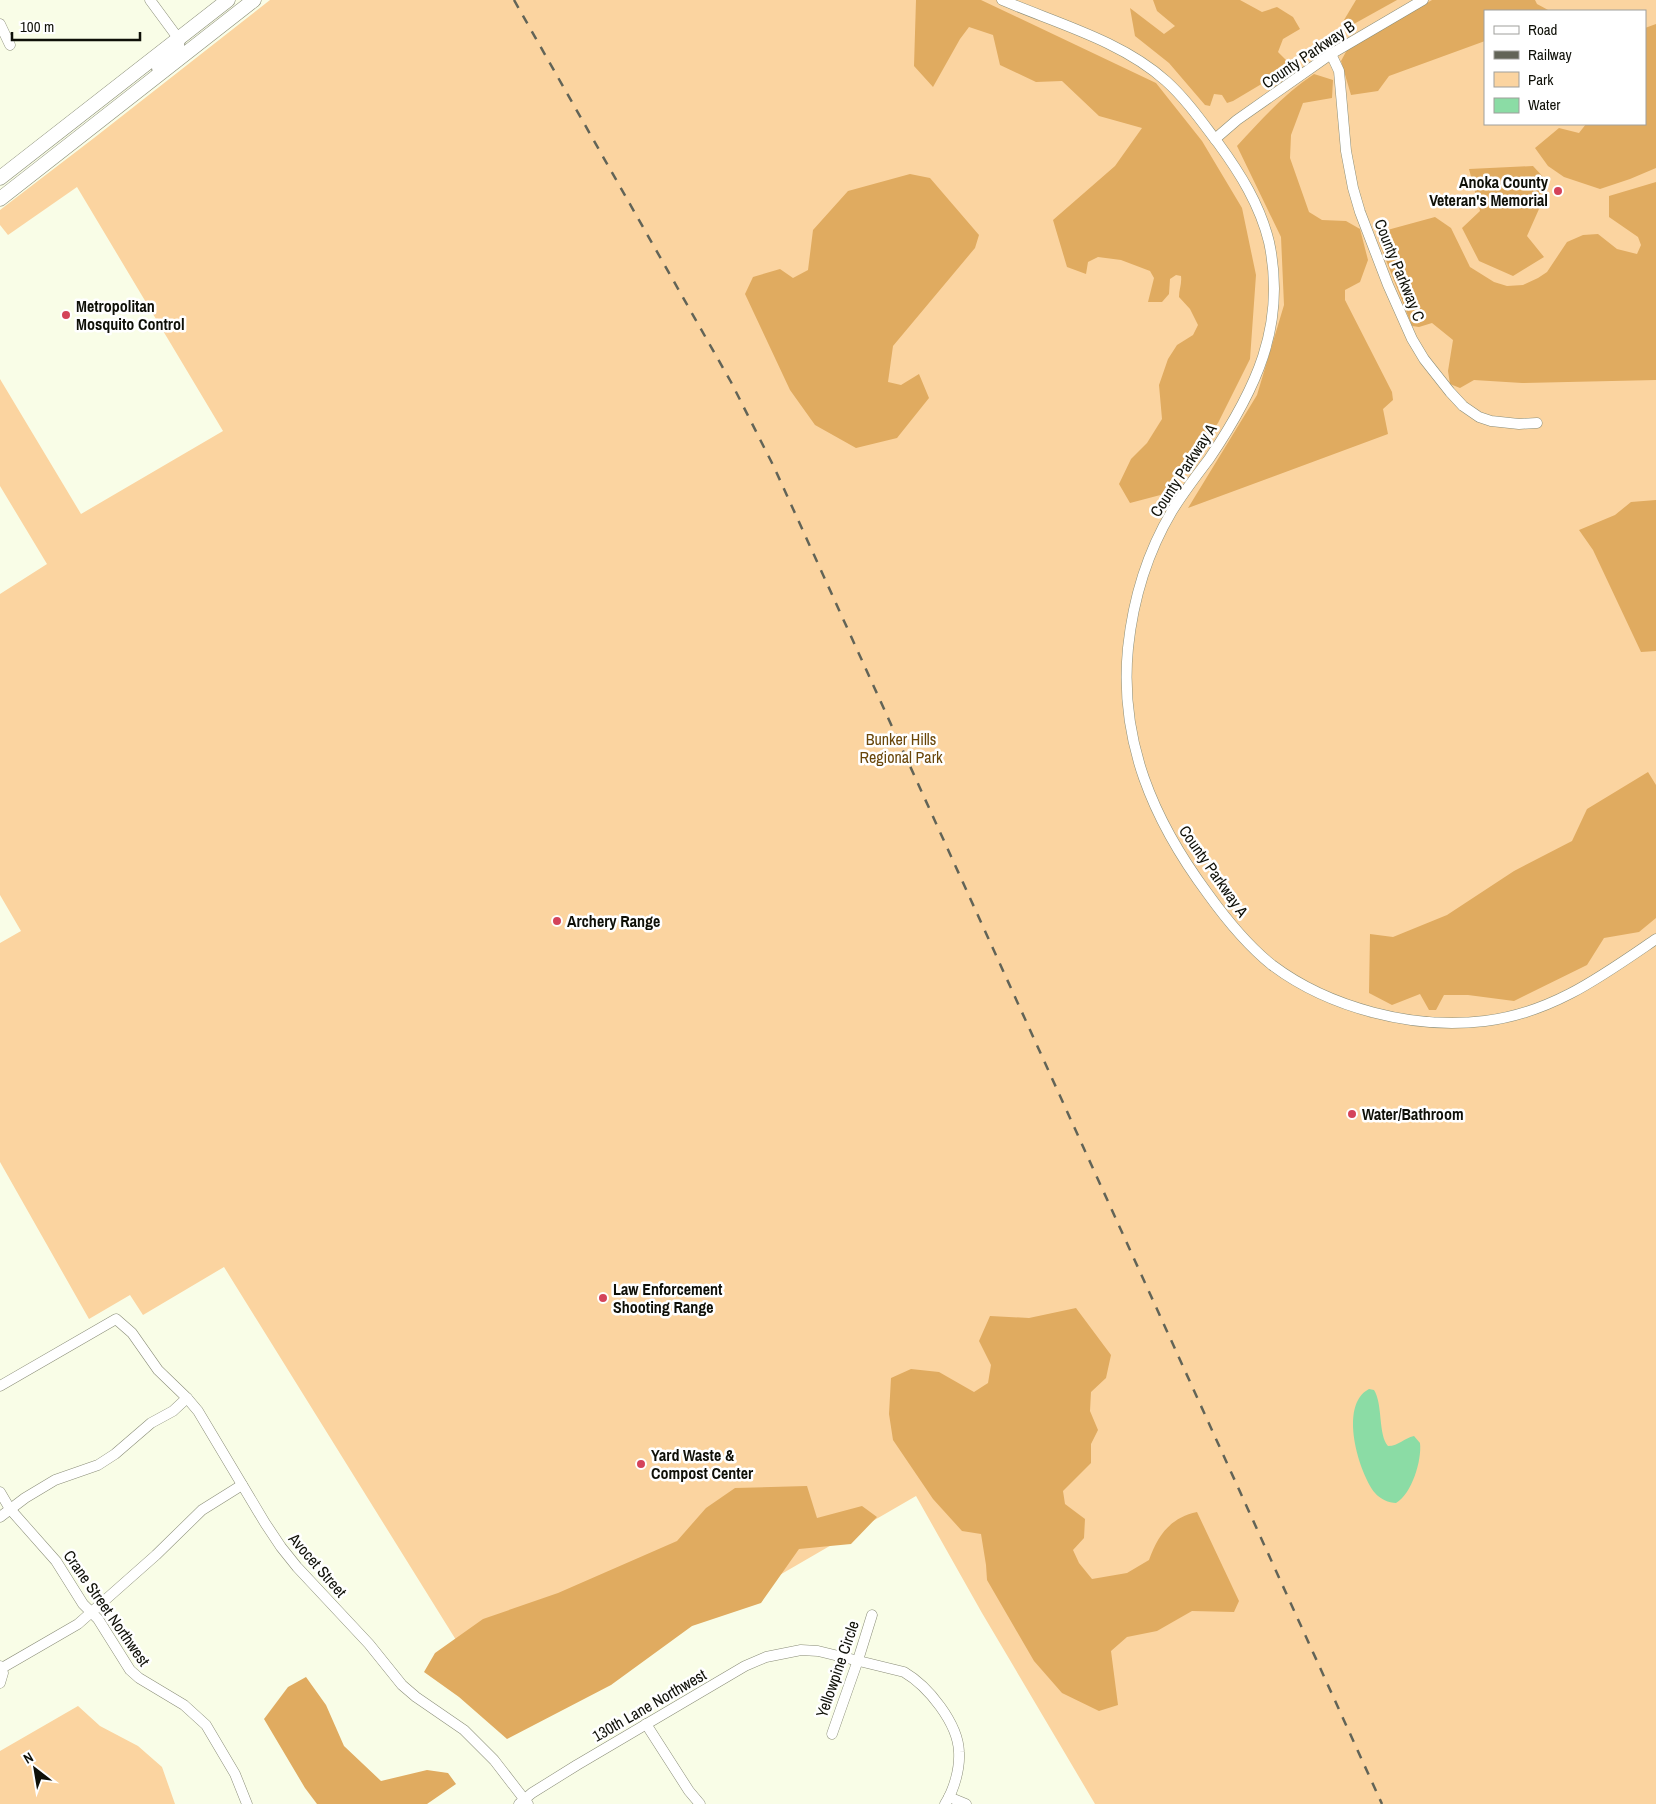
<svg xmlns="http://www.w3.org/2000/svg" width="1656" height="1804" viewBox="0 0 1656 1804" font-family="'Archivo Narrow',sans-serif">
<style>
.green{fill:#fbd4a0;fill-rule:evenodd}
.forest{fill:#e0ab60}
.water{fill:#8bdca5}
.lines{fill:none;stroke-linecap:round;stroke-linejoin:round}
.minor-casing{stroke:#8a8d78;stroke-width:11}
.tertiary-casing{stroke:#8a8d78;stroke-width:14}
.secondary-casing{stroke:#8a8d78;stroke-width:15}
.minor{stroke:#fff;stroke-width:10}
.tertiary{stroke:#fff;stroke-width:12}
.secondary{stroke:#fff;stroke-width:14}
.rail{stroke:#626457;stroke-width:2.5;stroke-dasharray:9 9;stroke-linecap:butt}
.poi-dot{fill:#d4435a;stroke:#fff;stroke-width:2}
.labels{text-anchor:middle;dominant-baseline:central;stroke-width:5;stroke-linejoin:round;paint-order:stroke}
.street-label{font-size:16px;fill:#0f1008;stroke:#fff}
.poi-label{font-size:16px;font-weight:bold;fill:#0f1008;stroke:#fff;text-anchor:start}
.park-label{font-size:16px;fill:#694609;stroke:#fff}
</style>
<rect width="100%" height="100%" fill="#f9fde7"/>
<!-- green -->
<g class="green">
<path d="M270 0H1656V1804H1095L982 1613 916 1496 512 1730 224 1267 143 1315 130 1295 89 1319 0 1162V943L21 931 0 895V594L47 564 0 486V379L81 514 223 431 77 187 8 235 0 225V210L94 138ZM1485 11H1645V124H1485Z"/>
<path d="M78 1706 100 1726 138 1746 162 1767 175 1804H0V1751Z"/>
</g>
<!-- forest -->
<g class="forest">
<path d="M916 0H981L1156 83 1202 141 1242 208 1256 275 1250 359 1218 423 1168 493 1130 503 1119 484 1131 459 1147 443 1162 419 1159 385 1168 359 1177 345 1193 335 1198 325 1190 309 1179 297C1179 289 1182 284 1181 276L1176 275 1170 279 1169 294 1162 302H1148L1154 278 1150 271 1121 260 1098 257 1088 262 1086 274 1067 267 1053 220 1115 166 1142 128 1099 116 1062 81 1036 82 1000 65 993 35 969 27 960 39 933 87 914 66Z"/>
<path d="M1153 0H1240L1262 12 1277 7 1293 17 1300 29 1283 39 1278 52 1292 66 1233 101 1227 103 1222 95 1214 94 1210 106 1205 105 1169 63 1135 36 1130 8 1164 34 1175 26 1157 11Z"/>
<path d="M1356 0H1397L1352 25 1344 20Z"/>
<path d="M1432 0H1535L1537 4 1550 11H1485V41L1389 76 1378 91 1351 95 1341 61 1348 48Z"/>
<path d="M1656 24V168L1630 179 1600 189 1564 177 1548 166 1535 148 1559 128 1579 133 1586 124H1645V28Z"/>
<path d="M1314 74 1333 80 1332 98 1303 103 1291 135 1290 158 1309 212 1322 220 1346 221 1360 229 1368 260 1360 282 1345 290V300L1392 392 1393 400 1383 409 1388 434 1188 508 1257 395 1284 305 1281 237 1237 146C1261 120 1284 94 1314 74Z"/>
<path d="M1533 166 1546 180 1543 200 1527 236 1544 257 1513 276 1479 261 1462 228 1480 211 1469 169Z"/>
<path d="M910 174 930 178 979 235 975 248 893 346 888 382 901 385 919 374 929 398 897 438 856 448 815 425 790 390 745 294 753 277 780 269 793 278 808 270 813 230 848 191Z"/>
<path d="M1656 182V380L1522 383 1474 380 1460 388 1450 384 1448 371 1453 340 1432 323 1419 327 1412 326 1378 240 1380 232 1435 217 1451 228 1470 267 1494 282 1507 286 1523 285 1538 278 1547 272 1567 242 1583 235 1598 234 1617 249 1637 254 1641 245 1638 237 1609 217V196Z"/>
<path d="M1656 500V651L1641 652 1593 550 1579 530 1615 515 1631 502Z"/>
<path d="M1648 772 1656 785V918L1639 932 1604 938 1587 965 1514 1001 1468 995H1444L1436 1010H1429L1420 994 1392 1005 1369 993 1370 934 1393 937 1447 915 1514 871 1572 841 1587 809Z"/>
<path d="M1076 1308 1111 1355 1106 1378 1091 1392 1090 1411 1098 1430 1091 1444V1463L1063 1491 1065 1504 1085 1519 1084 1538 1073 1550 1079 1563 1092 1579 1127 1573 1149 1560C1158 1535 1170 1518 1197 1512L1239 1601 1234 1612 1192 1611 1157 1631 1127 1637 1111 1651 1118 1705 1099 1711 1062 1693 1034 1661 987 1580 986 1565 981 1534 962 1531 933 1499 893 1440 889 1414 891 1378 911 1369 939 1372 974 1392 988 1383 991 1365 979 1341 990 1316 1029 1318Z"/>
<path d="M807 1486 817 1518 862 1506 877 1517 851 1544 799 1549 761 1603 692 1626 611 1685 507 1739 459 1697 424 1672 435 1653 483 1619 558 1593 677 1541 706 1508 735 1488Z"/>
<path d="M306 1677 326 1705 344 1746 381 1781 427 1770 448 1773 456 1784 427 1804H317L305 1788 264 1719 288 1687Z"/>
</g>
<!-- water -->
<path class="water" d="M1369 1389 1374 1390C1383 1404 1378 1435 1388 1446 1399 1446 1404 1438 1414 1436L1420 1443C1422 1460 1412 1494 1396 1503 1389 1503 1380 1499 1375 1493 1359 1473 1338 1405 1369 1389Z"/>
<g class="lines">
<defs>
<g id="minor">
<path d="M150 0 178 38"/>
<path d="M1002 0C1056 23 1122 41 1166 81 1186 99 1202 122 1218 143 1240 173 1260 205 1269 242 1287 326 1255 391 1209 459 1196 476 1183 493 1172 511 1147 553 1133 600 1128 648 1119 741 1153 820 1208 894 1226 919 1247 945 1272 965 1329 1008 1414 1030 1485 1021 1552 1013 1602 976 1656 939"/>
<path d="M0 24 10 45"/>
<path d="M1331 54 1339 71 1346 151 1353 188 1360 212 1388 285 1412 339 1424 359 1450 392 1463 406 1479 417 1491 421 1519 424 1537 423"/>
<path d="M1215 139 1237 120 1331 54 1423 0"/>
<path d="M0 1386 116 1319 132 1333 158 1370 187 1398 198 1411 265 1523 281 1547 297 1567 369 1644 402 1685 416 1697 464 1730 494 1760 528 1804"/>
<path d="M0 1492 10 1509 56 1561 83 1604 98 1619 130 1670 139 1678 184 1705 206 1725 235 1774 247 1804"/>
<path d="M0 1517 25 1498 55 1480 98 1465 115 1454 151 1423 173 1411 187 1398"/>
<path d="M0 1666 3 1673 0 1683"/>
<path d="M2 1668 78 1624 156 1555 202 1510 242 1485"/>
<path d="M646 1724 689 1791 700 1804"/>
<path d="M832 1734 858 1660 872 1615"/>
<path d="M949 1797 966 1804"/>
<path d="M519 1804 532 1793 577 1765 745 1666 766 1657 801 1650 818 1651 904 1672C928 1686 958 1723 959 1752 960 1769 954 1790 945 1804"/>
</g>
<path id="tertiary" d="M158 68C168 58 181 54 178 38"/>
<g id="secondary">
<path d="M0 178 228 0"/>
<path d="M0 199 254 0"/>
</g>
</defs>
<!-- minor casing -->
<use href="#minor" class="minor-casing"/>
<!-- tertiary casing -->
<use href="#tertiary" class="tertiary-casing"/>
<!-- secondary casing -->
<use href="#secondary" class="secondary-casing"/>
<!-- minor -->
<use href="#minor" class="minor"/>
<!-- tertiary -->
<use href="#tertiary" class="tertiary"/>
<!-- secondary -->
<use href="#secondary" class="secondary"/>
<!-- rail -->
<path class="rail" d="M514 0 731 382 774 467 1382 1804"/>
</g>
<!-- markers -->
<g class="poi-dot">
<circle cx="1558" cy="191" r="5"/>
<circle cx="66" cy="315" r="5"/>
<circle cx="557" cy="921" r="5"/>
<circle cx="1352" cy="1114" r="5"/>
<circle cx="603" cy="1298" r="5"/>
<circle cx="641" cy="1464" r="5"/>
</g>
<g class="labels">
<!-- street labels -->
<g class="street-label">
<text transform="translate(1308 54) rotate(-34)">County Parkway B</text>
<text transform="translate(1400 270) rotate(68)">County Parkway C</text>
<text transform="translate(1183 470) rotate(-57)">County Parkway A</text>
<text transform="translate(1214 871) rotate(55)">County Parkway A</text>
<text transform="translate(318 1565) rotate(49)">Avocet Street</text>
<text transform="translate(107 1608) rotate(55)">Crane Street Northwest</text>
<text transform="translate(837 1669) rotate(-71)">Yellowpine Circle</text>
<text transform="translate(649 1705) rotate(-30)">130th Lane Northwest</text>
</g>
<!-- poi labels -->
<g class="poi-label">
<text x="1548" y="182" text-anchor="end">Anoka County<tspan x="1548" dy="18">Veteran's Memorial</tspan></text>
<text x="76" y="306">Metropolitan<tspan x="76" dy="18">Mosquito Control</tspan></text>
<text x="567" y="921">Archery Range</text>
<text x="1362" y="1114">Water/Bathroom</text>
<text x="613" y="1289">Law Enforcement<tspan x="613" dy="18">Shooting Range</tspan></text>
<text x="651" y="1455">Yard Waste &amp;<tspan x="651" dy="18">Compost Center</tspan></text>
</g>
<!-- park labels -->
<g class="park-label">
<text x="901" y="739">Bunker Hills<tspan x="901" dy="18">Regional Park</tspan></text>
</g>
</g>
<!-- legend -->
<rect x="1484" y="10" width="162" height="115" fill="#ffffff" stroke="#9f9f9c"/>
<rect x="1494" y="26" width="25" height="8" fill="#ffffff" stroke="#9f9f9c"/>
<text x="1528" y="35" font-size="15" fill="#0f1008">Road</text>
<rect x="1494" y="51" width="25" height="8" fill="#626457" stroke="#9f9f9c"/>
<text x="1528" y="60" font-size="15" fill="#0f1008">Railway</text>
<rect x="1494" y="72" width="25" height="15" fill="#fbd4a0" stroke="#9f9f9c"/>
<text x="1528" y="85" font-size="15" fill="#0f1008">Park</text>
<rect x="1494" y="98" width="25" height="15" fill="#8bdca5" stroke="#9f9f9c"/>
<text x="1528" y="110" font-size="15" fill="#0f1008">Water</text>
<!-- north arrow -->
<g transform="translate(35 1769) rotate(329)" stroke="#ffffff" stroke-width="4" paint-order="stroke">
<path d="M0-4L9 19L0 12L-9 19Z" fill="#0f1008"/>
<text y="-8" font-size="14" font-weight="bold" text-anchor="middle" fill="#0f1008">N</text>
</g>
<!-- scale -->
<path d="M12 32v8h128v-8" fill="none" stroke="#0f1008" stroke-width="2.5"/>
<text x="20" y="32" font-size="15" fill="#0f1008" stroke="#ffffff" stroke-width="4" paint-order="stroke">100 m</text>
</svg>
